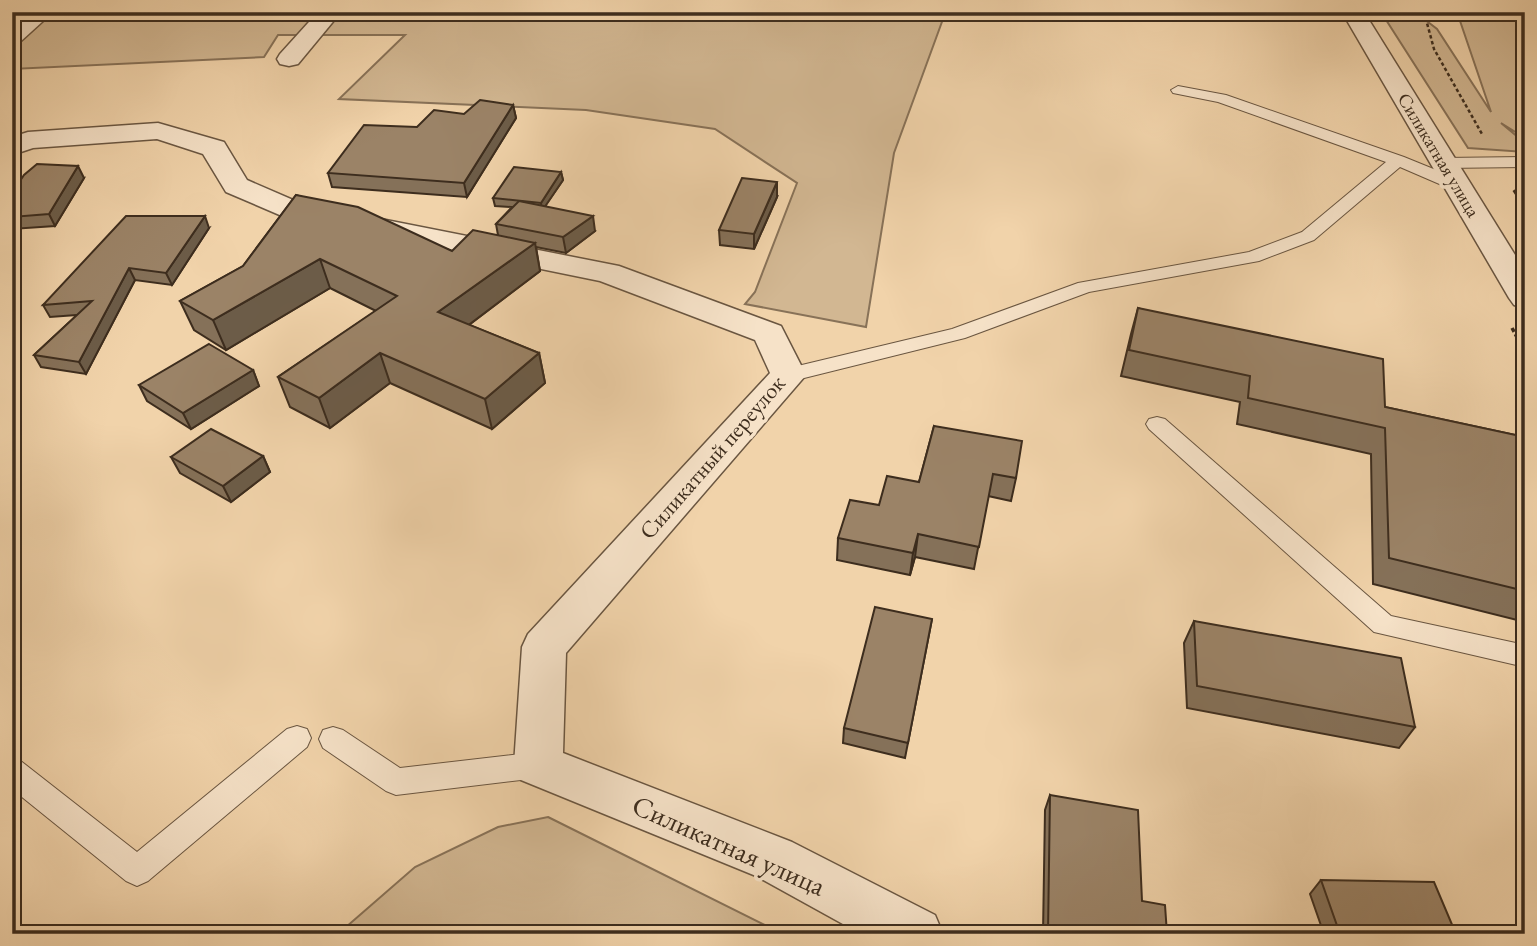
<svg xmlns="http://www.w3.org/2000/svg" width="1537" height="946" viewBox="0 0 1537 946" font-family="'EB Garamond',serif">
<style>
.green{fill:#d2b792;stroke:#887258;stroke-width:2}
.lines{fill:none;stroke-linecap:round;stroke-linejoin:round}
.service-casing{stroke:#6a5641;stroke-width:2}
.minor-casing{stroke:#6a5641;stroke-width:3}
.tertiary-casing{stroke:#6a5641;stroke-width:3}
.path-far1{stroke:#3d2d1e;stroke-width:2.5;stroke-dasharray:3.5 2.5;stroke-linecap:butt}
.path{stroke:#3d2d1e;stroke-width:3.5;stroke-dasharray:4.5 2.5;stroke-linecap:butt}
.service{fill:#f6e2c8;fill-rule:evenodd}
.minor{fill:#f6e2c8;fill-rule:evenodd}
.tertiary{fill:#f6e2c8;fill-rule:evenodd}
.wall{fill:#857159;stroke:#3d2d1e;stroke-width:2}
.shaded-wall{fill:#6c5c48;stroke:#3d2d1e;stroke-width:2}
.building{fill:#9b8367;stroke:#3d2d1e;stroke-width:2}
.labels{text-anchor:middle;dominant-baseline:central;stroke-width:7;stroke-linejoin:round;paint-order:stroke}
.far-street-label{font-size:19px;fill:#3d2d1e;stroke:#f6e2c8}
.street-label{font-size:23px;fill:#3d2d1e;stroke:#f6e2c8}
.near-street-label{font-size:28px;fill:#3d2d1e;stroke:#f6e2c8}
</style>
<rect width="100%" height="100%" fill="#f1d3aa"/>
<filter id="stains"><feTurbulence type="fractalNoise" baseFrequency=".00286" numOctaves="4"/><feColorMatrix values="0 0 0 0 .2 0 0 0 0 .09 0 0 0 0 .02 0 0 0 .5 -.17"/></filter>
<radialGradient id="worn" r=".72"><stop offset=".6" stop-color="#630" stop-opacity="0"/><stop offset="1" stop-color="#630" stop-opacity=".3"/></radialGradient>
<!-- green -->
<g class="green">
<path d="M12 12H930L943 19 894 153 866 327 745 304 755 292 797 183 715 129 586 110 339 99 405 35H278L264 57 12 69Z"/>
<path d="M1381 12H1415L1437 29 1491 112 1457 12H1525V138L1501 123 1525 143V152L1468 148Z"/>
<path d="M548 817 783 934H338L415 867 498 827Z"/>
</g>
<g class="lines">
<defs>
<g id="service">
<path d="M1178 86 1226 95 1404 157 1463 181 1465 185 1457 190 1451 189 1400 167 1314 240 1259 261 1089 292 965 338 788 382 781 380 778 375 781 370 952 329 1078 283 1249 252 1302 232 1386 162 1218 102 1173 93 1171 90Z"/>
<path d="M1525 157V167L1443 168 1435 163 1443 158Z"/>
<path d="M1157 417 1165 419 1391 616 1525 645V667L1374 632 1149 429 1146 424 1149 419Z"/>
<path d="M297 726 307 729 311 738 307 747 148 881 137 886 126 881 12 789V758L22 762 137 852 287 729Z"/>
<path d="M333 727 343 730 400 768 538 752 548 756 552 765 548 774 538 778 396 795 386 791 323 748 319 739 323 730Z"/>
</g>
<g id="minor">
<path d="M28 12H53L20 42 12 44V25Z"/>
<path d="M318 12H341L298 64 289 66 280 64 277 59 280 54Z"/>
<path d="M158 123 224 142 247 180 300 203 619 266 781 326 806 375 566 653 563 753 792 842 935 915 943 934H861L756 876 521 780 514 765 522 647 528 634 770 373 755 340 600 281 282 216 226 192 203 154 157 139 33 148 12 155V137L28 132Z"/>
</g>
<path id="tertiary" d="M1342 12H1364L1525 271V308L1514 305 1509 298Z"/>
</defs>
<!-- service casing -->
<use href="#service" class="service-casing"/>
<!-- minor casing -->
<use href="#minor" class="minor-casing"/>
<!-- tertiary casing -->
<use href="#tertiary" class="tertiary-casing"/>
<!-- path-far1 -->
<path class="path-far1" d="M1424 12 1434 49 1482 134"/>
<!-- path -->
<g class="path">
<path d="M1514 190 1525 207"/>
<path d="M1512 328 1525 352"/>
</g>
<!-- service -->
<use href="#service" class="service"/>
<!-- minor -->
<use href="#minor" class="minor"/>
<!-- tertiary -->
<use href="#tertiary" class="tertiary"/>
</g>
<!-- wall -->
<g class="wall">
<path d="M513 105 516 118 467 197 332 187 328 173 417 127 464 114Z"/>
<path d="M561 172 563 180 545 206 595 231 566 253 536 247 540 271 469 325 539 353 545 383 492 429 390 383 330 428 290 407 278 377 376 311 330 288 226 350 194 330 180 301 243 266 296 195 452 251 498 235 496 224 512 207 495 206 493 198Z"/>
<path d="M84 178 55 226 12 229V193Z"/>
<path d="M777 197 754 249 720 245 719 230Z"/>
<path d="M209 228 172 285 135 280 86 374 41 367 34 355 77 315 50 317 43 305Z"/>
<path d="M1138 308 1385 407 1525 437V622L1373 584 1371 454 1237 424 1240 402 1121 376 1131 334Z"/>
<path d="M253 370 259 386 191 429 147 401 139 385Z"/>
<path d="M934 426 1016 478 1011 501 988 496 974 569 915 557 910 575 837 560 838 538 879 505 919 482Z"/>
<path d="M263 456 270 472 231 502 180 473 171 457Z"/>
<path d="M932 619 905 758 843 743 844 728Z"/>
<path d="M1194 621 1415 727 1399 748 1187 708 1184 643Z"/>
<path d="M1050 795 1142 901 1167 934H1043L1045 810Z"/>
<path d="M1321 880 1456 934H1324L1310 894Z"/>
</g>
<!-- shaded-wall -->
<g class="shaded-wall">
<path d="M513 105 516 118 467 197 464 183Z"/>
<path d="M78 166 84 178 55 226 49 214Z"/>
<path d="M561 172 563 180 542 211 541 203Z"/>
<path d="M777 182V197L754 249V234Z"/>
<path d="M205 216 209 228 172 285 166 273Z"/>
<path d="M593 216 595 231 566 253 563 237Z"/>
<path d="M535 243 540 271 446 342 438 312Z"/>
<path d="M320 259 330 288 226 350 213 320Z"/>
<path d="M129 268 135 280 86 374 79 362Z"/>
<path d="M380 353 390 383 330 428 319 398Z"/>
<path d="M539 353 545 383 492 429 485 399Z"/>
<path d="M253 370 259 386 191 429 183 413Z"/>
<path d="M263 456 270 472 231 502 223 486Z"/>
<path d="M918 534 915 557 910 575 913 553Z"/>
</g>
<!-- building -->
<g class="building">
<path d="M480 100 513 105 464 183 328 173 364 125 417 127 434 110 464 114Z"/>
<path d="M37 164 78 166 49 214 12 217V193L24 175Z"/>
<path d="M514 167 561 172 541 203 493 198Z"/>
<path d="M742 178 777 182 754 234 719 230Z"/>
<path d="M296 195 358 207 452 251 473 230 535 243 438 312 539 353 485 399 380 353 319 398 278 377 397 296 320 259 213 320 180 301 243 266Z"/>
<path d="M519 201 593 216 563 237 496 224Z"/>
<path d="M126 216H205L166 273 129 268 79 362 34 355 92 301 43 305Z"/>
<path d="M1138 308 1383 359 1385 407 1525 437V591L1389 558 1385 428 1248 398 1250 376 1129 350Z"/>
<path d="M209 344 253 370 183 413 139 385Z"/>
<path d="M934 426 1022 441 1016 478 993 474 979 547 918 534 913 553 838 538 850 500 879 505 887 476 919 482Z"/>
<path d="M211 429 263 456 223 486 171 457Z"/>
<path d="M875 607 932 619 908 743 844 728Z"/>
<path d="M1194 621 1401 658 1415 727 1197 686Z"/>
<path d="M1050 795 1138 810 1142 901 1165 905 1167 934H1054L1048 933Z"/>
<path d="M1321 880 1434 882 1456 934H1340Z"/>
</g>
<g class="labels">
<!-- far-street labels -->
<g class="far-street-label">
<text transform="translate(1439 155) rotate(59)">Силикатная улица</text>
</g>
<!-- street labels -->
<g class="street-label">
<text transform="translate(712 457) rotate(-49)">Силикатный переулок</text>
</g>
<!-- near-street labels -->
<g class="near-street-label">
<text transform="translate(729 845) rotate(24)">Силикатная улица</text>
</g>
</g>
<!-- margin -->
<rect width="1537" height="946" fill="none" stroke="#f1d3aa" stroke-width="42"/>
<rect x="14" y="14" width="1509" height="918" fill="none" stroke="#3d2d1e" stroke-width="3.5"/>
<rect x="21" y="21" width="1495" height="904" fill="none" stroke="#3d2d1e" stroke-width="2"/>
<rect width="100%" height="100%" filter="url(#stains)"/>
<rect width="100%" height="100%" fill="url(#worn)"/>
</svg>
